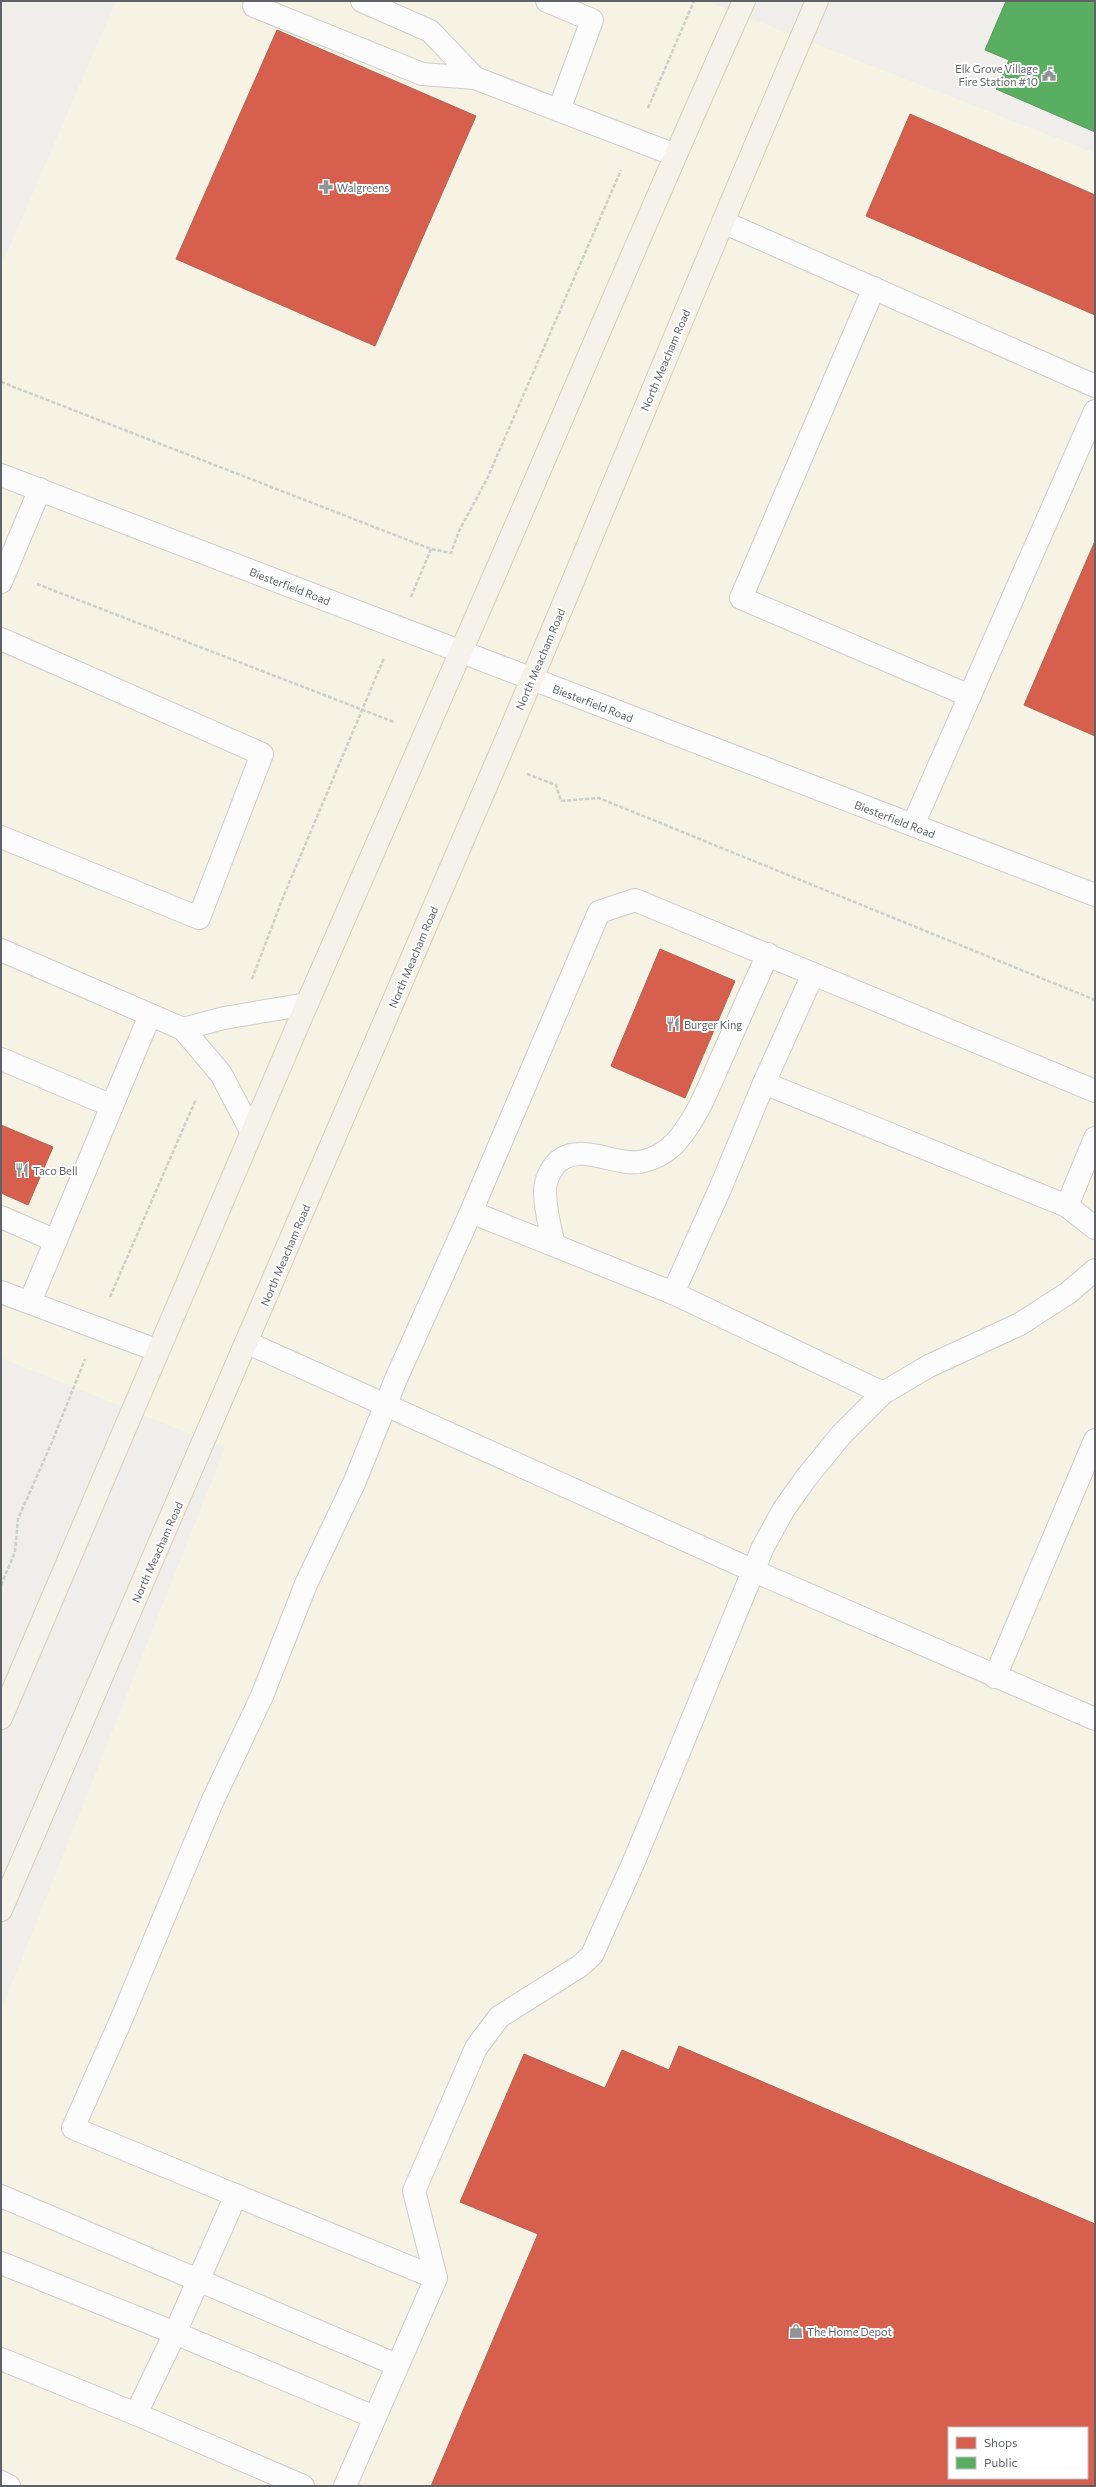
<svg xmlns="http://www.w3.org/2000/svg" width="1096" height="2487" viewBox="0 0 1096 2487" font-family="Commissioner,sans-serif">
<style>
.commercial{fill:#f7f3e4;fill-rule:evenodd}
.shops{fill:#d6604d;stroke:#b26155;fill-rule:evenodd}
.public{fill:#5aae61;stroke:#5c9863}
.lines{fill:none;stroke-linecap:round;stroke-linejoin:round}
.minor-casing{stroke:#cbcccc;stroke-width:24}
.major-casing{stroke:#d7ceb8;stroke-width:24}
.path{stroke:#cacfcc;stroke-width:2.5;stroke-dasharray:4 2;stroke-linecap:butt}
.minor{stroke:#fdfcfc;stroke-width:22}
.major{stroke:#f4f2e9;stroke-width:22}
.labels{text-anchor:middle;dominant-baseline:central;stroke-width:4;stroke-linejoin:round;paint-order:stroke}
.poi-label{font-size:11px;fill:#5f6368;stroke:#fff;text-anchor:start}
.street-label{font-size:11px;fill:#5f6368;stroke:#fff}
</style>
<rect width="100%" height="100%" fill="#efeeea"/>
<!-- commercial -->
<path class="commercial" d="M116 1H711V3L1095 153V2486H1V2011L225 1448 1 1358V267ZM949 2428H1087V2478H949Z"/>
<!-- shops -->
<g class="shops">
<path d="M277 30 476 116 375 346 176 259Z"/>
<path d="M910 114 1095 195V315L866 216Z"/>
<path d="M1095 541V736L1024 705Z"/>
<path d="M660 949 735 981 685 1098 611 1066Z"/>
<path d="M1 1125 53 1147 28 1205 1 1193Z"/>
<path d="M679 2046 1095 2224V2486H431L538 2234 460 2202 524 2054 605 2088 622 2050 669 2070ZM949 2428H1087V2478H949Z"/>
</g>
<!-- public -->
<path class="public" d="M1006 1H1095V132L996 89 1009 60 985 50Z"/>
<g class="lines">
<defs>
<g id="minor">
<path d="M362 1 430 31 475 78"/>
<path d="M547 1 592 20 559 110"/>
<path d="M254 6 422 74 475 78 675 155"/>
<path d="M723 222 1095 386"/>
<path d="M874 288 741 598 970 696"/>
<path d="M1 475 1095 895"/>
<path d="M1 582 40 489"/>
<path d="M1 639 262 754 199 918 1 837"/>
<path d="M913 825 1095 411"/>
<path d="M1 950 183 1029 221 1074 251 1131"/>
<path d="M813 974 764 1083 1067 1206"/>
<path d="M183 1029 224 1018 307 1004"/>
<path d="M1 1059 112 1106"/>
<path d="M764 1083 720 1189 673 1293 883 1393"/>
<path d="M1095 1138 1067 1206 1095 1228"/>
<path d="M471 1212 673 1293"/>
<path d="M1 1217 56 1241"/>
<path d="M554 1245C550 1228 545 1209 545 1191 545 1183 549 1173 554 1166 575 1139 613 1166 640 1162 654 1159 667 1152 676 1142 698 1117 709 1086 722 1057 737 1023 752 989 768 954"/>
<path d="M1 1292 156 1350"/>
<path d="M30 1302 150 1015"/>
<path d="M248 1343 754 1571 1095 1719"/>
<path d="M995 1677 1095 1440"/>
<path d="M1 2196 397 2365"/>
<path d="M1 2263 175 2333 374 2417"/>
<path d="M436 2278 73 2128 121 2020 212 1802 262 1696 306 1584 355 1481 396 1379 471 1212 599 912 635 900 1095 1091"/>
<path d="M1 2359 136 2414 303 2486"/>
<path d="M136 2414 175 2333 236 2195"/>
<path d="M1 2482 9 2486"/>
<path d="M345 2486 436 2278 414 2191 476 2048 499 2017 580 1966 592 1955 635 1859 763 1547 784 1509 806 1478 841 1435 883 1393 929 1366 1020 1324 1068 1293 1095 1270"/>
</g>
<g id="major">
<path d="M1 1718C151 1362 304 1009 459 656 555 438 646 218 744 1"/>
<path d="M1 1910C168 1527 333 1144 497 761 605 508 708 253 817 1"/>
</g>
</defs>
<!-- minor casing -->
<use href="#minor" class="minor-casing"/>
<!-- major casing -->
<use href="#major" class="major-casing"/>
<!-- path -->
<g class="path">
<path d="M648 108 694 1"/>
<path d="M1 382 431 549 451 553 459 531 487 479 621 170"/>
<path d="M37 584 394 722"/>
<path d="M411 597 431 549"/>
<path d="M527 774 556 785 561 801 599 798 1095 1000"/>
<path d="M252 979 284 895 384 658"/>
<path d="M110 1297 196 1099"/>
<path d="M1 1585 15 1552 18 1519 52 1442 85 1359"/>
</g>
<!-- minor -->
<use href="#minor" class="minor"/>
<!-- major -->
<use href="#major" class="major"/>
</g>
<!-- icons -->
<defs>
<symbol id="civic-bare" viewBox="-9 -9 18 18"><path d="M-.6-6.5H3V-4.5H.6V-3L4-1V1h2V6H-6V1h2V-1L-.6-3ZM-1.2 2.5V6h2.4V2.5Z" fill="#919496" stroke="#fff" stroke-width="2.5" paint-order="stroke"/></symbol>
<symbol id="pharmacy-bare" viewBox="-9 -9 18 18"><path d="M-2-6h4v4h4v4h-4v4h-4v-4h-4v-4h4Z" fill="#919496" stroke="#fff" stroke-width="2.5" paint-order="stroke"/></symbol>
<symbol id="restaurant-bare" viewBox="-9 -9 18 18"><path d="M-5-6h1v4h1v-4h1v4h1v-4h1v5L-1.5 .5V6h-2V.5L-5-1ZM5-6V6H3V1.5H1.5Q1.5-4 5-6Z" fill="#919496" stroke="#fff" stroke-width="2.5" paint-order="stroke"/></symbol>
<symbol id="shop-bare" viewBox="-9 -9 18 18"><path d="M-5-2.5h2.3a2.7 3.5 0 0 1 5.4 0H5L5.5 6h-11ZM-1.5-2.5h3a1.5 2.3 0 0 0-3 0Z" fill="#919496" stroke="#fff" stroke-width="2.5" paint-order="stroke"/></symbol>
</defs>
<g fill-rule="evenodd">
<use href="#civic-bare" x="1039" y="64" width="20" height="20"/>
<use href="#pharmacy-bare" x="316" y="177" width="20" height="20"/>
<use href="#restaurant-bare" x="663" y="1014" width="20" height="20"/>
<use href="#restaurant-bare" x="12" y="1160" width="20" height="20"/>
<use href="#shop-bare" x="786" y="2321" width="20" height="20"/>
</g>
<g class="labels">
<!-- poi labels -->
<g class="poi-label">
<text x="1038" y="68" text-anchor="end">Elk Grove Village<tspan x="1038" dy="13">Fire Station #10</tspan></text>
<text x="337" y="187">Walgreens</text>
<text x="684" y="1024">Burger King</text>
<text x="33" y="1170">Taco Bell</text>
<text x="807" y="2331">The Home Depot</text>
</g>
<!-- street labels -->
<g class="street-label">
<text transform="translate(665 360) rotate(-67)">North Meacham Road</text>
<text transform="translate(290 586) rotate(21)">Biesterfield Road</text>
<text transform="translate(540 659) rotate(-67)">North Meacham Road</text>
<text transform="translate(593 703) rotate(21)">Biesterfield Road</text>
<text transform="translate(895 819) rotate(21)">Biesterfield Road</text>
<text transform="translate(413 957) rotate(-67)">North Meacham Road</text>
<text transform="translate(285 1255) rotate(-67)">North Meacham Road</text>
<text transform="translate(157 1552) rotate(-66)">North Meacham Road</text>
</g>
</g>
<!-- border -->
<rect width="1096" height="2487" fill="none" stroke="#5f6368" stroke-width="4"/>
<!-- legend -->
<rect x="948" y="2427" width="140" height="52" fill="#ffffff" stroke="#bfc1c3"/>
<rect x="956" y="2437" width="20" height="12" fill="#d6604d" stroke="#bfc1c3"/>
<text x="984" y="2447" font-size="12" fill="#5f6368">Shops</text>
<rect x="956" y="2457" width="20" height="12" fill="#5aae61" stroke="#bfc1c3"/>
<text x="984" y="2467" font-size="12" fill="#5f6368">Public</text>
</svg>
